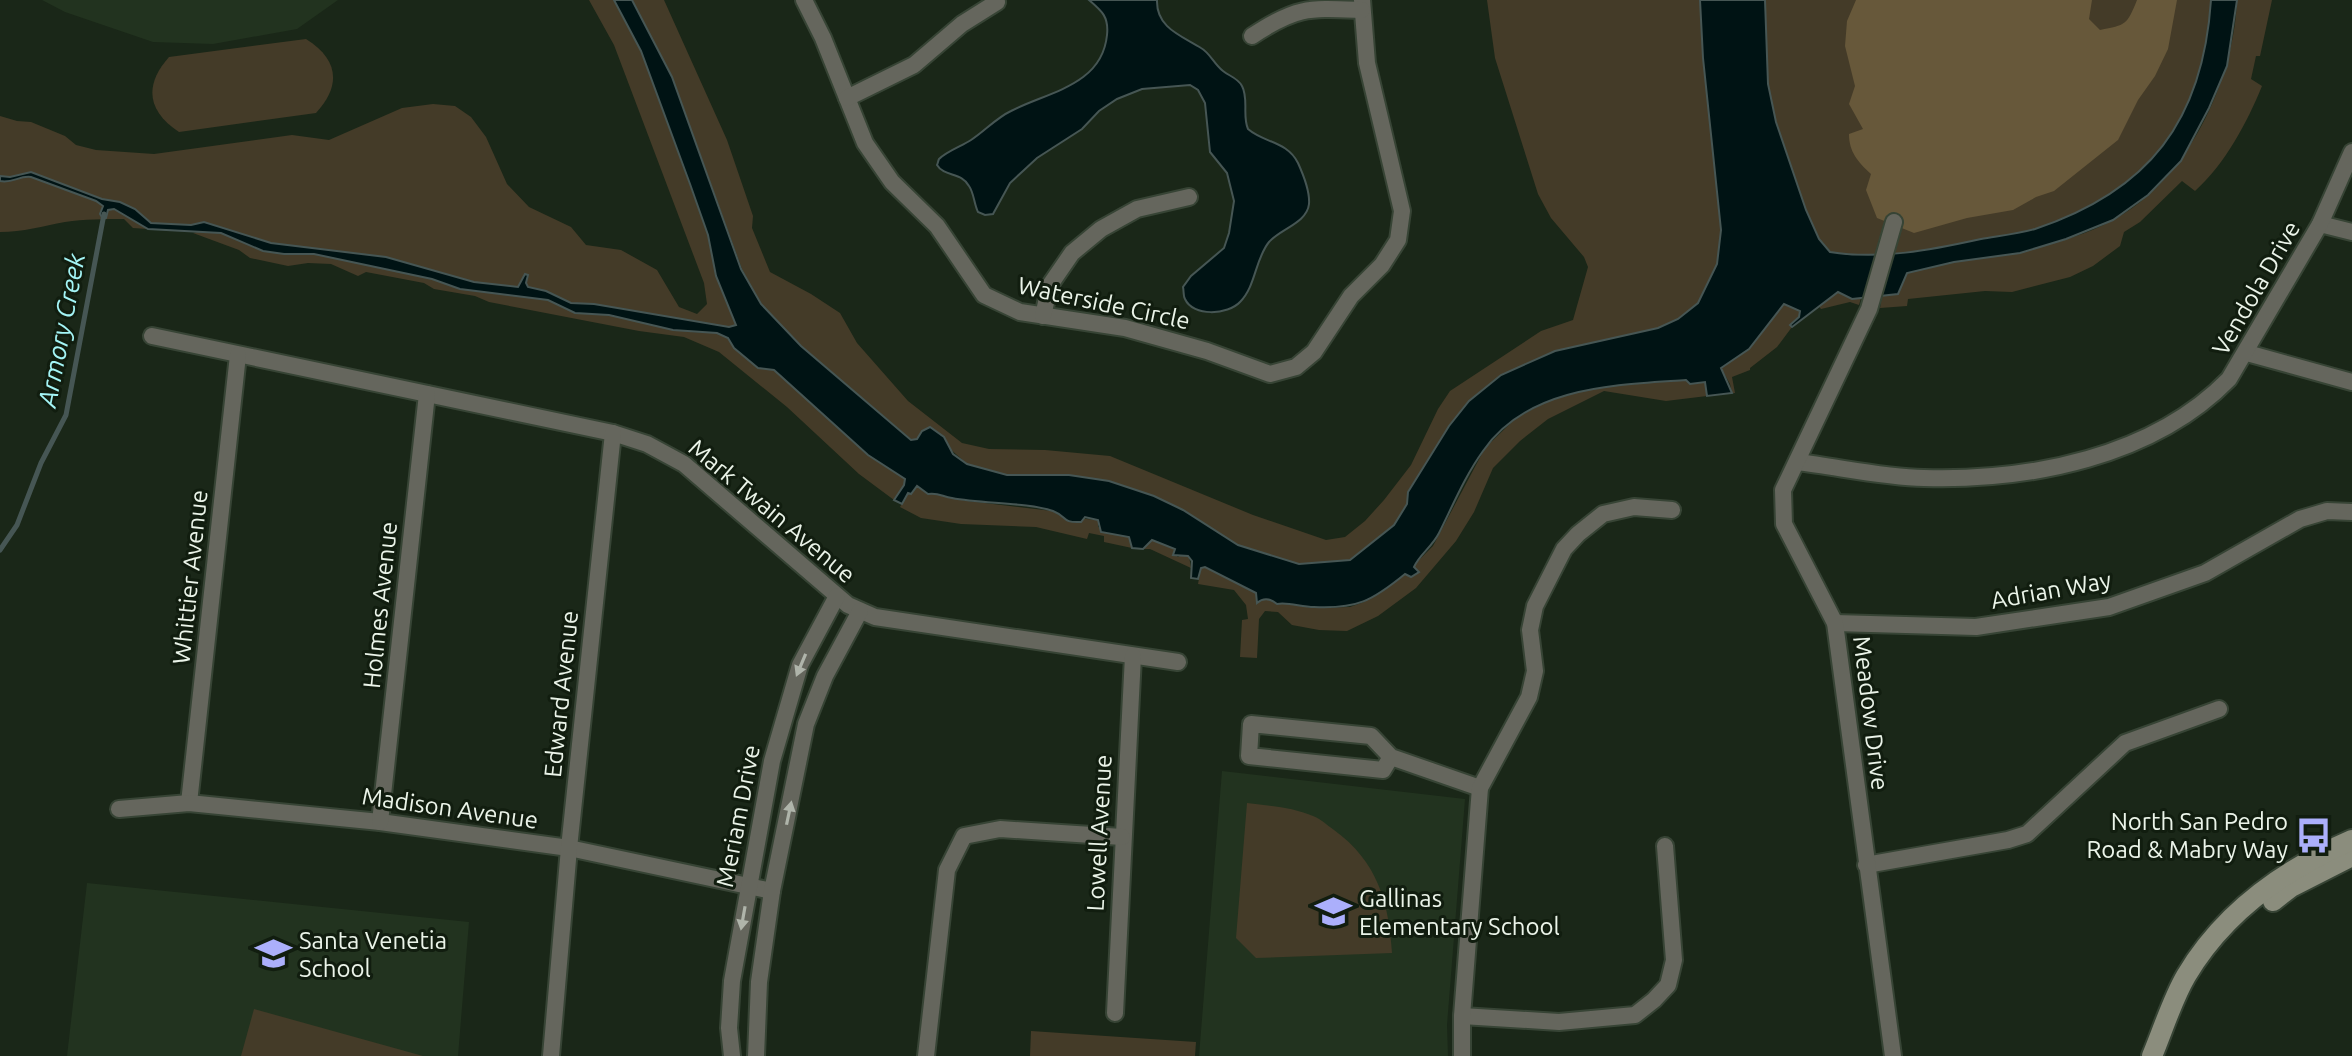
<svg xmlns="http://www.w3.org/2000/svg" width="2352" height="1056" viewBox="0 0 2352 1056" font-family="Ubuntu,sans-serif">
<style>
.built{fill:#22331f}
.green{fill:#443b28}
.forest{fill:#67583a}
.water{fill:#001314;stroke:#465654;stroke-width:2}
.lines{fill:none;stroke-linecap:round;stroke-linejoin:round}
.stream{stroke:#465654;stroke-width:5}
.street-casing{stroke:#374435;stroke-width:20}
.secondary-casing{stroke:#374435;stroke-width:24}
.street{stroke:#65665d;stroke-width:16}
.secondary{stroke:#8b8d7d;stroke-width:20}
.oneway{fill:#afb4aa}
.labels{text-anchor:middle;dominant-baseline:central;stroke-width:6;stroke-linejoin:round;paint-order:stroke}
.street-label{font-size:24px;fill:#ebf4e9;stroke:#111d0f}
.poi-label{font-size:24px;fill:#ebf4e9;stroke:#111d0f;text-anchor:start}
.water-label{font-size:26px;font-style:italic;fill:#a4f5f6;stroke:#111d0f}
</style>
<rect width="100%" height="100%" fill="#1a2718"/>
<!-- built -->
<g class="built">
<path d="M42 0H338L297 29 213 44 153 42 65 12Z"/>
<path d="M1222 771 1465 799 1447 1025 1448 1056H1199Z"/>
<path d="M87 883 469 922 458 1056H67Z"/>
</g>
<!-- green -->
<g class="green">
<path d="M589 0H614L641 51 708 235 716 276 736 325 729 327 686 321 594 304 571 303 545 291 474 282 386 257 271 243 205 222 191 225 151 223 135 209 120 202 110 209C125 211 134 223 148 229L133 228 124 219C105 219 84 219 65 222 43 226 23 232 0 232V116L17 121 31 122 65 136 76 145 96 150 154 154 292 135 329 140 402 108 433 104 455 106 471 117 486 137 507 184 529 207 571 227 586 245 621 250 657 270 679 307 697 314 707 304 704 283 614 45Z"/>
<path d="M632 0H664L727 140 753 216 752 228 770 272 811 294 840 313 857 343 908 401 962 443 989 449 1045 450 1110 456 1253 515 1326 540 1345 537 1365 521 1384 500 1411 465 1438 409 1450 391 1541 331 1573 320 1588 267 1584 257 1551 218 1538 194 1495 58 1487 0H1700L1703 58 1721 230 1717 264 1698 303 1678 319 1658 328 1555 351 1501 375 1469 401 1449 426 1408 492 1407 504 1394 525 1350 560 1299 564 1238 545 1183 510 1069 475H1007L967 464 948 447 917 439 912 440 801 346 761 304 742 269 672 77Z"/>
<path d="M1725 0H2226L2192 138 2074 228 2020 253C2050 244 2084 236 2113 220 2187 181 2234 81 2237 0H2272L2260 56H2256L2251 79 2262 86C2247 123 2225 164 2195 191L2182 181 2140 222 2124 232 2120 246 2093 266 2070 277 2012 292 1985 291 1908 299 1907 306 1880 308 1882 296 1898 294 1905 275 1778 270Z"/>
<path d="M306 39C338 59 342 85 316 113L179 132C147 111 144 85 169 57Z"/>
<path d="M206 230 221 233 263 251 284 254H314L432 279 460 289 548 300 575 313 609 315 691 332 717 333 728 338 734 348 758 367 774 370 868 455 905 479 904 485 894 500 859 474 787 407 719 352 684 337 639 331 489 302 475 296 434 289 424 283 366 272 358 276 331 264 308 263 288 266 250 258 239 250 193 233Z"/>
<path d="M1838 292 1852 299 1861 298 1859 305 1850 302 1821 309 1818 305Z"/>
<path d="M1784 304 1800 311 1799 316 1790 325 1792 327 1777 347 1750 368V370L1732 377 1735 393H1732L1730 384 1721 368 1725 363 1749 349Z"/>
<path d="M1686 380 1690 384 1705 382 1707 396 1666 401 1604 391 1548 419 1520 441 1493 468 1474 512 1456 541 1416 588 1378 616 1347 631 1319 630 1292 625 1278 612 1265 611 1259 619 1257 658 1240 657 1242 620 1248 619 1246 605 1234 590 1198 584 1201 568 1205 567 1256 593 1257 602 1264 599 1312 608 1350 607 1364 602 1405 574 1433 546 1485 448 1516 418 1552 399 1600 387Z"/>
<path d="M916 486 946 497 968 501 1052 511 1063 517 1098 520V527L1129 537 1132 548 1104 542V536L1089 533 1087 539 1036 527 961 524 921 518 900 507 908 493Z"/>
<path d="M1152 540 1176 549 1174 554 1178 557 1182 554 1189 556 1191 568 1150 549H1143Z"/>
<path d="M1247 803C1270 806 1292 807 1313 816 1321 819 1327 825 1334 830 1377 861 1389 902 1392 953L1256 958 1236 938Z"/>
<path d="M254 1009 423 1056H241Z"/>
<path d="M1031 1031 1196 1042 1195 1056H1030Z"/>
</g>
<!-- forest -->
<path class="forest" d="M1856 0H2092L2089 19 2100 30C2126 25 2127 25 2137 0H2177L2168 49 2155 76 2138 100 2118 140 2054 191 2036 197 2013 210 1967 218 1914 233 1877 218 1866 190 1871 174C1858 162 1849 152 1849 134L1863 129 1849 104 1855 86 1845 46 1847 21Z"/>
<!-- water -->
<g class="water">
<path d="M614 0H632L672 77 741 269 761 304 801 346 911 440 917 439 922 431 930 427 944 437 953 454 967 464 1007 475H1069L1109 481 1154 496 1183 510 1238 545 1299 564 1350 560 1394 525 1407 504 1408 492 1449 426 1469 401 1501 375 1555 351 1658 328 1678 319 1698 303 1717 264 1721 230 1703 58 1700 0H1765L1768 84 1776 122 1806 210 1819 239 1830 252C1880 260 1931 250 1981 239 1998 236 2017 234 2035 229 2149 191 2203 121 2211 0H2237L2227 66 2209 108 2181 161 2148 195 2113 220 2066 239 2020 253 1954 262 1907 273 1898 294 1852 299 1838 292 1792 327 1790 325 1799 317 1800 311 1784 304 1749 349 1721 368 1732 393 1707 396 1705 382 1690 384 1686 380C1615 385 1528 386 1483 451 1465 476 1453 505 1439 533 1432 547 1419 555 1414 567L1419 572 1411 577 1405 574C1372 601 1357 609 1314 607 1301 607 1289 602 1277 604 1271 599 1264 597 1257 603L1256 593 1205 567 1201 568 1198 579 1191 578 1192 561 1188 556 1173 555 1175 549 1152 540 1143 549 1132 548 1129 537 1101 532 1098 520 1085 517 1081 522C1061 523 1068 517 1053 511 1026 502 982 504 952 498 943 497 938 492 928 494L917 486 911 494 908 493 902 504 894 500 904 485 905 479 868 455 774 370 758 368 734 348 728 338 717 333 673 330 609 315 575 313 548 300 460 289 432 279 314 254H284L263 251 221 233 148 229 114 209 108 210 106 218 103 219 100 214 103 206 96 201 31 177C20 175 12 184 0 181V176L10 177 31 172 102 199 120 202 135 209 151 223 191 225 204 222 271 243 386 257 474 282 518 287 525 274 528 275 526 283 528 287 546 291 571 303 594 304 729 327 736 325 716 276 708 235 690 184 641 51Z"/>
<path d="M1089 0H1157C1156 28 1182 36 1201 48 1210 53 1214 64 1223 71 1229 76 1238 78 1242 86 1249 99 1242 116 1248 129 1264 143 1287 141 1298 163 1303 174 1310 192 1309 204 1307 223 1280 229 1269 242 1255 259 1256 286 1240 302 1228 315 1193 317 1185 299 1183 296 1184 291 1183 287L1191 276 1224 248 1229 233 1234 201 1227 173 1210 152 1205 103 1198 90 1190 85 1142 89 1117 99 1099 111 1082 129 1037 158 1023 171 1010 183 993 214 985 215 978 212C974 204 974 193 969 186 962 172 944 177 937 165 938 163 938 161 939 159 947 151 962 146 971 140 985 131 996 118 1011 111 1047 92 1102 86 1107 35 1109 17 1102 11 1089 0Z"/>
</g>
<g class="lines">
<!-- stream -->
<path class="stream" d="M0 550 17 525 41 463 66 415 104 214"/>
<defs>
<g id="street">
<path d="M804 0 823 38 865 143 892 182 937 226 984 295 1020 312 1125 328 1207 351 1270 374 1296 367 1314 352 1351 296 1382 265 1398 240 1402 211 1367 63 1362 0"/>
<path d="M1252 36C1297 6 1309 8 1362 10"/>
<path d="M847 98 914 65 962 24 997 2"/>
<path d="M2320 224 2352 232"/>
<path d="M1043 316 1050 285 1072 253 1101 229 1137 209 1189 197"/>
<path d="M152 336 613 433 647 444 684 464 848 605 875 617 1178 662"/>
<path d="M2247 353 2352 382"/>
<path d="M1797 462C1839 467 1882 477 1924 478 2030 481 2153 457 2229 379L2320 224 2352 152"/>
<path d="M1835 623 1976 627 2109 607 2205 573 2300 519 2327 511 2352 512"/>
<path d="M1391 757 1383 770 1249 756 1251 724 1371 736 1391 757 1480 788"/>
<path d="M189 803 238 355"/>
<path d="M119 809 189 803 380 822 569 848 772 891"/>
<path d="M380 822 427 394"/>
<path d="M1866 865 2008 840 2027 834 2125 743 2219 709"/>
<path d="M1115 1013 1133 656"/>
<path d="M1462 1016 1559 1022 1635 1015 1654 1000 1668 985 1674 960 1665 846"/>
<path d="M551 1056 569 848 613 433"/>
<path d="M732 1056 729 1028 732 981 772 761 800 665 837 596"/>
<path d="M756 1056 759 982 772 891 806 724 825 676 860 611"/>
<path d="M926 1056 947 870 964 836 1000 829 1122 837"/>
<path d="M1462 1056V1016L1480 788 1529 697 1535 671 1530 630 1535 606 1564 549 1578 534 1603 514 1634 507 1672 510"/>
<path d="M1893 1056 1835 623 1784 524 1783 490 1869 309 1894 222"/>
</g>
<g id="secondary">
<path d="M2273 901 2291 887 2352 856"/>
<path d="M2152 1056C2163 1030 2172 1000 2186 976 2224 912 2285 869 2352 840"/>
</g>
</defs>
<!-- street casing -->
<use href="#street" class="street-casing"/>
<!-- secondary casing -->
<use href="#secondary" class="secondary-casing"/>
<!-- street -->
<use href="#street" class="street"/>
<!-- secondary -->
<use href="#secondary" class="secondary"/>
</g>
<!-- one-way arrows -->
<defs><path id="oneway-solid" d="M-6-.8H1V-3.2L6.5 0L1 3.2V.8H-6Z" transform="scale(2)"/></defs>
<g class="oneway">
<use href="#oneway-solid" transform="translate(801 665) rotate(113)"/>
<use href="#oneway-solid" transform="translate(789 813) rotate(-78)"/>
<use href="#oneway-solid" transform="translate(743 918) rotate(100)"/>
</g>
<!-- icons -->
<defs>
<symbol id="bus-bare" viewBox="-9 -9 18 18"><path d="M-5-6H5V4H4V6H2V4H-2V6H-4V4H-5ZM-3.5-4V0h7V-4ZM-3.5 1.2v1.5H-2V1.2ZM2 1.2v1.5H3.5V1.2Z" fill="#abaffb" stroke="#111d0f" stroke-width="2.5" paint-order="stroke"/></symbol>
<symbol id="school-bare" viewBox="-9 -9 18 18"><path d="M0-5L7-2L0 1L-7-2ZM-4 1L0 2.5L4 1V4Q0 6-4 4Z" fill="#abaffb" stroke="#111d0f" stroke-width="2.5" paint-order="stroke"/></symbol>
</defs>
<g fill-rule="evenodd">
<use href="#bus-bare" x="2288" y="810" width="51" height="51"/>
<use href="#school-bare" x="1308" y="886" width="51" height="51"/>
<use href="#school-bare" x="248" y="928" width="51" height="51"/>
</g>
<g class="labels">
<!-- street labels -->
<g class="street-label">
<text transform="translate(2256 288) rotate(-60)">Vendola Drive</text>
<text transform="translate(1104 303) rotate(12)">Waterside Circle</text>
<text transform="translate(772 511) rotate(40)">Mark Twain Avenue</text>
<text transform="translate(190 577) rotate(-84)">Whittier Avenue</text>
<text transform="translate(2051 590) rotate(-10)">Adrian Way</text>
<text transform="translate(380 605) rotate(-84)">Holmes Avenue</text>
<text transform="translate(561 694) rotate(-84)">Edward Avenue</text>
<text transform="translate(1871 713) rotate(83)">Meadow Drive</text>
<text transform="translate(450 808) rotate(8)">Madison Avenue</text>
<text transform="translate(738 816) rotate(-79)">Meriam Drive</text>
<text transform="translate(1099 833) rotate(-87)">Lowell Avenue</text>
</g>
<!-- poi labels -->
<g class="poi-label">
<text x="2288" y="821" text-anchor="end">North San Pedro<tspan x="2288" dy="28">Road &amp; Mabry Way</tspan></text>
<text x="1359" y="898">Gallinas<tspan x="1359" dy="28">Elementary School</tspan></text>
<text x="299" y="940">Santa Venetia<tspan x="299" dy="28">School</tspan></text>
</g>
<!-- water labels -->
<g class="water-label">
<text transform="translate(61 330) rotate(-79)">Armory Creek</text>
</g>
</g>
</svg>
